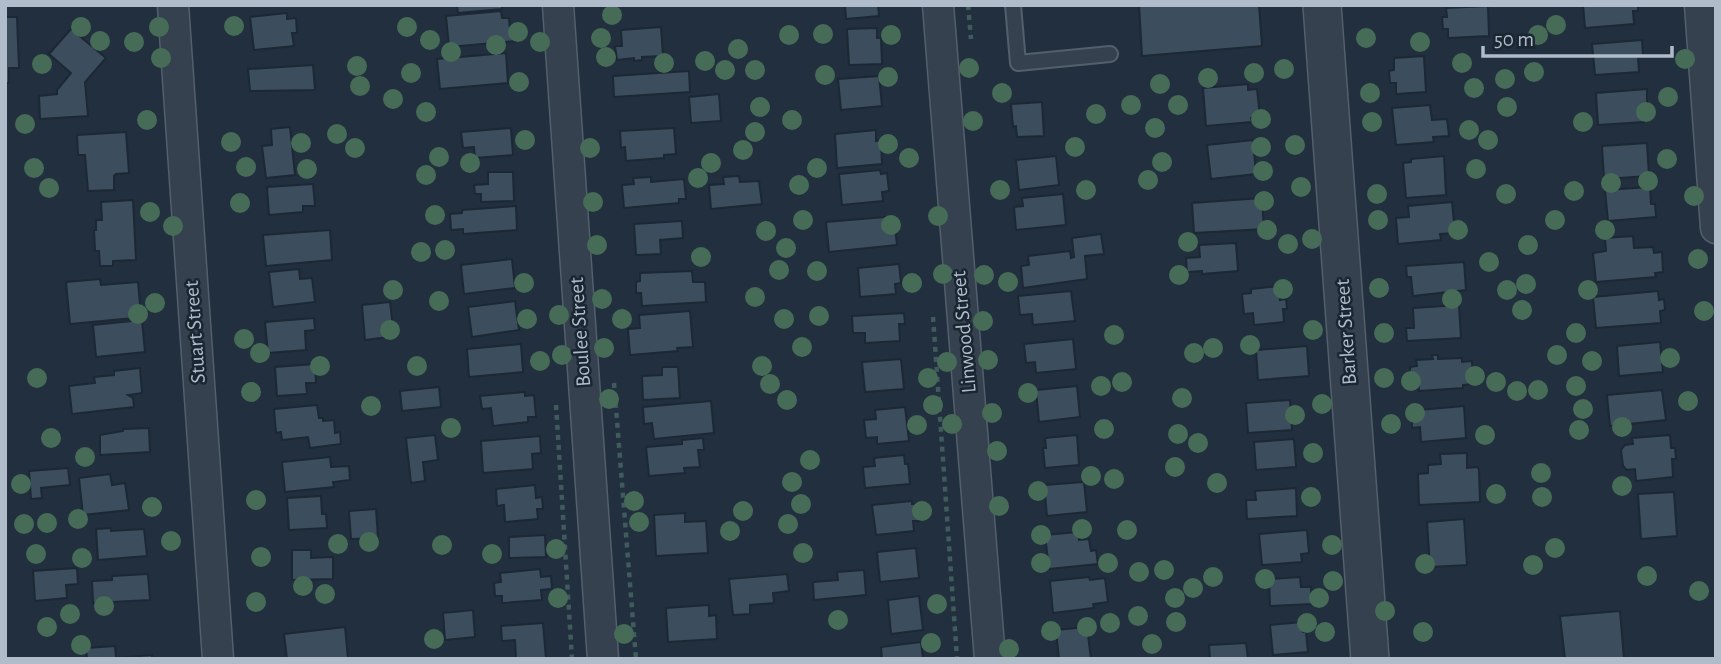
<svg xmlns="http://www.w3.org/2000/svg" width="1721" height="664" viewBox="0 0 1721 664" font-family="'Alegreya Sans',sans-serif">
<style>
.building{fill:#3c4e5d;stroke:#1c2834;stroke-width:2}
.lines{fill:none;stroke-linecap:round;stroke-linejoin:round}
.service-casing{stroke:#535f6b;stroke-width:18}
.minor-casing{stroke:#535f6b;stroke-width:33}
.tertiary-casing{stroke:#535f6b;stroke-width:40}
.path{stroke:#405b5c;stroke-width:4.5;stroke-dasharray:5 5;stroke-linecap:butt}
.service{stroke:#35414e;stroke-width:14}
.minor{stroke:#35414e;stroke-width:30}
.tertiary{stroke:#35414e;stroke-width:37}
.tree{fill:#466c58}
.labels{text-anchor:middle;dominant-baseline:central;stroke-width:5;stroke-linejoin:round;paint-order:stroke}
.street-label{font-size:21px;fill:#b0bcc9;stroke:#1a2632}
</style>
<rect width="100%" height="100%" fill="#212f3e"/>
<!-- building -->
<g class="building">
<path d="M457 5H502V9L458 13Z"/>
<path d="M845 5H878L879 16 846 19Z"/>
<path d="M1139 5H1259L1262 46 1142 56Z"/>
<path d="M1583 5H1638V11H1633L1634 24 1585 28Z"/>
<path d="M1488 6 1489 36 1448 38V29H1443L1442 17H1447L1446 8Z"/>
<path d="M501 11 502 18H509L510 30H514L515 41 449 47 446 16Z"/>
<path d="M287 13V19L296 18 297 33H292L294 46 254 50 250 17Z"/>
<path d="M5 17H17L19 68H9V83H5Z"/>
<path d="M661 27 663 56 642 57V60L634 61V58L617 60 615 46H622L621 30Z"/>
<path d="M877 28V38H881L882 64 849 65 847 29Z"/>
<path d="M71 29 106 58 85 82 88 116 40 119 39 96 57 94V90L71 73 49 54Z"/>
<path d="M1642 40 1643 56 1638 57 1639 72 1595 75 1592 44Z"/>
<path d="M506 53 508 83 440 89 437 59Z"/>
<path d="M1424 56 1426 92 1396 94V83H1390L1389 71 1394 70V58Z"/>
<path d="M313 65 315 90 250 91 248 69Z"/>
<path d="M689 71 690 92 614 97 613 76Z"/>
<path d="M879 76 882 106 841 110 838 79Z"/>
<path d="M1248 84V90L1257 89 1260 117 1251 118 1252 122 1206 126 1203 88Z"/>
<path d="M1647 89V103L1643 104 1644 122 1598 125 1596 93Z"/>
<path d="M719 94 721 121 691 123 689 97Z"/>
<path d="M1042 102 1044 136 1017 137 1016 126 1013 127 1011 104Z"/>
<path d="M1430 105 1432 120 1447 119 1449 136 1433 137 1434 142 1396 145 1392 108Z"/>
<path d="M290 127 295 175 266 178 262 146 272 145 271 129Z"/>
<path d="M511 128 513 155 475 158 474 147 463 148 461 132Z"/>
<path d="M674 128 676 154 664 155V158L626 161 625 147 621 148 620 131Z"/>
<path d="M876 130V141L881 140 882 164 837 168 835 134Z"/>
<path d="M126 132 129 173 116 174 114 176V190L88 191 85 155H78L77 135Z"/>
<path d="M1253 140 1256 174 1211 179 1207 145Z"/>
<path d="M1647 143 1649 176 1604 179 1602 146Z"/>
<path d="M1056 156 1059 185 1019 190 1016 160Z"/>
<path d="M1444 156 1446 195 1406 198 1403 163 1411 162V159Z"/>
<path d="M880 170 881 174 887 173 889 191 882 192 883 201 842 205 839 174Z"/>
<path d="M488 172H513L514 201 481 202V194H475L474 185 488 184Z"/>
<path d="M739 176 740 182 759 181 762 204 711 209 709 185 724 184 723 177Z"/>
<path d="M651 177V182L684 179 686 199H679V203L624 208 622 185 634 184 633 178Z"/>
<path d="M313 184 315 206H303V212L269 215 267 187Z"/>
<path d="M1650 187 1651 204H1655L1656 217 1608 221 1605 190Z"/>
<path d="M1063 194 1066 225 1016 230 1014 207 1023 206 1022 198Z"/>
<path d="M1262 198 1264 229 1194 233 1192 203Z"/>
<path d="M133 200 136 260 113 261V266H100L99 251H95L94 230H96V220H102L101 202Z"/>
<path d="M1452 202 1455 233 1440 234 1441 240 1398 244 1396 218 1409 217 1408 206Z"/>
<path d="M516 206 517 230 463 234V229L451 230 450 214 462 213V210Z"/>
<path d="M885 217 887 228 895 227 897 245 829 252 826 222Z"/>
<path d="M682 221 683 238 660 240 661 254 636 255 634 224Z"/>
<path d="M330 230 332 260 266 266 263 235Z"/>
<path d="M1101 234 1104 254 1085 256 1087 279 1023 288 1021 266 1029 265 1028 256 1070 251 1071 258 1074 257 1072 238Z"/>
<path d="M1633 236 1634 248 1653 247 1654 253 1662 252 1663 272 1655 273 1656 277 1596 282 1593 253 1606 251 1605 238Z"/>
<path d="M1236 243 1238 271 1202 274V271L1187 272 1186 258 1200 257 1199 245Z"/>
<path d="M512 259 515 288 464 294 461 265Z"/>
<path d="M1464 262 1466 290 1413 296 1411 277H1407L1406 266Z"/>
<path d="M899 264 901 283 895 284 896 294 860 297 858 268Z"/>
<path d="M299 269 300 279 312 278 315 302 273 307 269 272Z"/>
<path d="M692 271 693 282H705L706 302 642 306 641 293H636V282L640 281V273Z"/>
<path d="M100 279 101 285 138 282 141 315 134 316V318L70 324 66 282Z"/>
<path d="M1279 286 1280 300 1286 299 1287 309H1283L1284 322 1254 325 1253 313 1244 314 1242 294 1251 293V289Z"/>
<path d="M1071 291 1075 321 1033 325 1032 314 1020 315 1018 296Z"/>
<path d="M1658 291 1659 300 1664 299 1665 310 1660 311 1661 323 1596 328 1593 297Z"/>
<path d="M515 301 519 330 472 337 468 307Z"/>
<path d="M390 302 393 327H387L388 337 365 340 362 305Z"/>
<path d="M1459 305 1461 338 1407 341 1406 328H1414L1413 308Z"/>
<path d="M690 311 693 347 677 348 678 351 630 355 628 329 640 328 639 315Z"/>
<path d="M904 313 905 324H899L900 341 865 343V333H853L852 316Z"/>
<path d="M314 318 315 330 305 331 306 350 268 353 265 322Z"/>
<path d="M142 320 145 352 96 357 93 325Z"/>
<path d="M1073 339 1076 369 1036 373 1035 362 1026 363 1024 344Z"/>
<path d="M1660 342 1663 372 1619 376 1617 346Z"/>
<path d="M521 344 523 372 469 377 467 349Z"/>
<path d="M1307 346 1309 376 1258 380 1256 350Z"/>
<path d="M1432 355H1438V359L1462 358V362L1472 361 1473 384 1463 385V388L1419 391 1418 378 1410 379V367L1417 366 1416 360 1433 359Z"/>
<path d="M901 359 904 389 865 392 862 362Z"/>
<path d="M315 364 316 383H306L307 394 277 396 275 367Z"/>
<path d="M662 367H678L680 398 643 400 642 376 662 375Z"/>
<path d="M140 368 142 393 128 395 133 398 134 407 72 414 69 386 95 383 94 377 114 375V371Z"/>
<path d="M1077 386 1080 417 1039 422 1036 390Z"/>
<path d="M439 387 441 407 402 411 400 391Z"/>
<path d="M1662 390 1666 420 1610 426 1607 395Z"/>
<path d="M525 392V396L534 395 536 417H528V422L493 426 491 408 482 409 480 396Z"/>
<path d="M1290 400 1292 430 1248 433 1246 403Z"/>
<path d="M711 401 714 433 654 439 652 423 644 424 643 407Z"/>
<path d="M317 405 319 418H323V421L334 420 335 433 340 432 341 444 310 448 308 437 282 440 281 432 276 433 274 409Z"/>
<path d="M1464 406 1466 438 1421 442 1420 427 1412 428V417L1419 416V410Z"/>
<path d="M905 407 909 441 877 444V437L866 438 864 420 876 419 875 410Z"/>
<path d="M149 428 150 452 100 455V435L123 431V429Z"/>
<path d="M435 435 438 460 423 462 425 481 411 483 406 438Z"/>
<path d="M1077 435 1079 465 1045 468 1043 448H1046L1045 438Z"/>
<path d="M1670 435 1671 448H1675L1676 459H1672L1673 477 1636 481 1635 469 1627 470 1623 466 1621 450 1625 445 1633 444 1632 438Z"/>
<path d="M540 436 541 453 532 454 533 469 483 473 481 441Z"/>
<path d="M703 438 704 450H698L700 467 684 468 685 473 649 476 646 447 682 444V440Z"/>
<path d="M1294 439 1296 467 1256 470 1254 442Z"/>
<path d="M1467 453V468L1478 467 1479 471 1480 502 1419 505 1418 474 1428 473V465L1441 464 1440 454Z"/>
<path d="M904 455 905 464H908L910 484 865 488 863 467 875 466 874 458Z"/>
<path d="M330 457 331 467 349 466 350 480 333 482 334 487 285 492 282 462Z"/>
<path d="M68 468 70 485 41 488 42 498 31 499 29 471Z"/>
<path d="M110 474 112 485 125 483 129 510 83 515 79 478Z"/>
<path d="M1084 482 1087 512 1047 516 1044 485Z"/>
<path d="M535 485 536 498 542 497 543 509H537L538 519 505 522 504 505 497 506 496 489Z"/>
<path d="M1296 488 1297 516 1247 519 1246 500H1256L1255 491Z"/>
<path d="M1674 492 1677 536 1641 539 1638 494Z"/>
<path d="M321 496 322 514H326L327 528 289 530 287 498Z"/>
<path d="M912 501V504H918L920 521H913L914 531 876 535 872 505Z"/>
<path d="M376 509 378 538 351 539 349 511Z"/>
<path d="M685 513V522L706 521 708 553 656 556 654 515Z"/>
<path d="M1464 519 1467 565 1430 567 1427 522Z"/>
<path d="M111 528V531L144 529 147 556 98 560 96 529Z"/>
<path d="M1307 530 1309 553 1301 554 1302 562 1262 565 1259 534Z"/>
<path d="M1078 532 1079 540 1089 539 1091 551 1096 550 1098 564 1049 569 1045 535Z"/>
<path d="M545 535 546 557 509 558V537Z"/>
<path d="M916 548 919 578 880 582 877 552Z"/>
<path d="M292 550H311V558L333 557V579L292 580Z"/>
<path d="M77 568 78 584 66 585 67 598 35 601 33 571Z"/>
<path d="M540 569 541 577 551 576 552 589 541 590 542 600 502 603V596H495L494 583 501 582 500 573Z"/>
<path d="M864 570 866 595 814 600 813 582 838 580 837 572Z"/>
<path d="M148 574 150 600 93 603 92 581 112 580V576Z"/>
<path d="M787 574 789 591 773 593 774 603 750 605V614L733 615 729 579Z"/>
<path d="M1089 577 1090 580 1105 578 1108 602 1093 604 1094 608 1053 613 1050 581Z"/>
<path d="M1300 577 1301 587H1311L1312 604 1270 606 1269 579Z"/>
<path d="M919 596 923 630 891 634 888 600Z"/>
<path d="M709 605V616L716 615 717 639 668 642 666 608Z"/>
<path d="M473 610 475 637 445 640 443 613Z"/>
<path d="M1620 611 1624 659H1565L1560 616Z"/>
<path d="M1302 622 1303 632H1306L1308 652 1273 655 1270 625Z"/>
<path d="M543 623 546 659H516L515 640 502 641 501 626Z"/>
<path d="M345 627 348 659H287L284 634Z"/>
<path d="M1087 627 1091 659H1059L1056 630Z"/>
<path d="M921 642 923 659H882L881 647Z"/>
<path d="M1246 643 1248 659H1210L1209 645Z"/>
<path d="M115 646 116 658 152 655V659H87L86 648Z"/>
</g>
<g class="lines">
<defs>
<path id="service" d="M1013 5 1018 63 1110 54"/>
<g id="minor">
<path d="M173 5 218 659"/>
<path d="M558 5 603 659"/>
<path d="M938 5 990 659"/>
<path d="M1700 5 1716 228"/>
</g>
<path id="tertiary" d="M1322 5 1370 659"/>
</defs>
<!-- service casing -->
<use href="#service" class="service-casing"/>
<!-- minor casing -->
<use href="#minor" class="minor-casing"/>
<!-- tertiary casing -->
<use href="#tertiary" class="tertiary-casing"/>
<!-- path -->
<g class="path">
<path d="M968 5 971 39"/>
<path d="M933 317 957 659"/>
<path d="M614 383 636 659"/>
<path d="M556 405 572 659"/>
</g>
<!-- service -->
<use href="#service" class="service"/>
<!-- minor -->
<use href="#minor" class="minor"/>
<!-- tertiary -->
<use href="#tertiary" class="tertiary"/>
</g>
<!-- trees -->
<g class="tree">
<circle cx="612" cy="15" r="10"/>
<circle cx="1556" cy="25" r="10"/>
<circle cx="234" cy="26" r="10"/>
<circle cx="81" cy="27" r="10"/>
<circle cx="159" cy="27" r="10"/>
<circle cx="407" cy="27" r="10"/>
<circle cx="518" cy="32" r="10"/>
<circle cx="823" cy="34" r="10"/>
<circle cx="789" cy="35" r="10"/>
<circle cx="891" cy="35" r="10"/>
<circle cx="1538" cy="35" r="10"/>
<circle cx="601" cy="38" r="10"/>
<circle cx="1366" cy="38" r="10"/>
<circle cx="430" cy="40" r="10"/>
<circle cx="100" cy="41" r="10"/>
<circle cx="134" cy="42" r="10"/>
<circle cx="540" cy="42" r="10"/>
<circle cx="1420" cy="42" r="10"/>
<circle cx="496" cy="45" r="10"/>
<circle cx="738" cy="49" r="10"/>
<circle cx="451" cy="52" r="10"/>
<circle cx="606" cy="57" r="10"/>
<circle cx="161" cy="58" r="10"/>
<circle cx="1685" cy="59" r="10"/>
<circle cx="705" cy="61" r="10"/>
<circle cx="664" cy="63" r="10"/>
<circle cx="1462" cy="63" r="10"/>
<circle cx="42" cy="64" r="10"/>
<circle cx="357" cy="66" r="10"/>
<circle cx="969" cy="68" r="10"/>
<circle cx="1284" cy="69" r="10"/>
<circle cx="725" cy="70" r="10"/>
<circle cx="755" cy="70" r="10"/>
<circle cx="1534" cy="72" r="10"/>
<circle cx="411" cy="73" r="10"/>
<circle cx="1254" cy="73" r="10"/>
<circle cx="825" cy="75" r="10"/>
<circle cx="888" cy="77" r="10"/>
<circle cx="1208" cy="78" r="10"/>
<circle cx="1505" cy="79" r="10"/>
<circle cx="519" cy="82" r="10"/>
<circle cx="1160" cy="84" r="10"/>
<circle cx="360" cy="86" r="10"/>
<circle cx="1474" cy="88" r="10"/>
<circle cx="1002" cy="93" r="10"/>
<circle cx="1370" cy="93" r="10"/>
<circle cx="1668" cy="97" r="10"/>
<circle cx="393" cy="99" r="10"/>
<circle cx="1131" cy="105" r="10"/>
<circle cx="1178" cy="105" r="10"/>
<circle cx="760" cy="107" r="10"/>
<circle cx="1507" cy="107" r="10"/>
<circle cx="426" cy="112" r="10"/>
<circle cx="1646" cy="112" r="10"/>
<circle cx="1096" cy="114" r="10"/>
<circle cx="1261" cy="119" r="10"/>
<circle cx="147" cy="120" r="10"/>
<circle cx="792" cy="120" r="10"/>
<circle cx="973" cy="121" r="10"/>
<circle cx="1372" cy="122" r="10"/>
<circle cx="1583" cy="122" r="10"/>
<circle cx="25" cy="124" r="10"/>
<circle cx="1155" cy="128" r="10"/>
<circle cx="1469" cy="130" r="10"/>
<circle cx="755" cy="132" r="10"/>
<circle cx="337" cy="134" r="10"/>
<circle cx="525" cy="140" r="10"/>
<circle cx="1488" cy="140" r="10"/>
<circle cx="231" cy="142" r="10"/>
<circle cx="301" cy="143" r="10"/>
<circle cx="888" cy="144" r="10"/>
<circle cx="1295" cy="145" r="10"/>
<circle cx="1075" cy="147" r="10"/>
<circle cx="1261" cy="147" r="10"/>
<circle cx="355" cy="148" r="10"/>
<circle cx="590" cy="148" r="10"/>
<circle cx="743" cy="150" r="10"/>
<circle cx="439" cy="157" r="10"/>
<circle cx="909" cy="158" r="10"/>
<circle cx="1667" cy="159" r="10"/>
<circle cx="1162" cy="162" r="10"/>
<circle cx="470" cy="163" r="10"/>
<circle cx="711" cy="163" r="10"/>
<circle cx="246" cy="167" r="10"/>
<circle cx="34" cy="168" r="10"/>
<circle cx="817" cy="168" r="10"/>
<circle cx="307" cy="169" r="10"/>
<circle cx="1476" cy="169" r="10"/>
<circle cx="1263" cy="171" r="10"/>
<circle cx="426" cy="175" r="10"/>
<circle cx="698" cy="178" r="10"/>
<circle cx="1148" cy="180" r="10"/>
<circle cx="1648" cy="181" r="10"/>
<circle cx="1611" cy="183" r="10"/>
<circle cx="799" cy="185" r="10"/>
<circle cx="1301" cy="187" r="10"/>
<circle cx="49" cy="188" r="10"/>
<circle cx="1000" cy="190" r="10"/>
<circle cx="1086" cy="190" r="10"/>
<circle cx="1574" cy="191" r="10"/>
<circle cx="1377" cy="194" r="10"/>
<circle cx="1506" cy="194" r="10"/>
<circle cx="1694" cy="196" r="10"/>
<circle cx="1264" cy="201" r="10"/>
<circle cx="593" cy="202" r="10"/>
<circle cx="240" cy="203" r="10"/>
<circle cx="150" cy="212" r="10"/>
<circle cx="435" cy="215" r="10"/>
<circle cx="938" cy="216" r="10"/>
<circle cx="803" cy="220" r="10"/>
<circle cx="1378" cy="220" r="10"/>
<circle cx="1555" cy="220" r="10"/>
<circle cx="891" cy="225" r="10"/>
<circle cx="173" cy="226" r="10"/>
<circle cx="1267" cy="230" r="10"/>
<circle cx="1458" cy="230" r="10"/>
<circle cx="1605" cy="230" r="10"/>
<circle cx="766" cy="231" r="10"/>
<circle cx="1312" cy="239" r="10"/>
<circle cx="1188" cy="242" r="10"/>
<circle cx="1288" cy="244" r="10"/>
<circle cx="597" cy="245" r="10"/>
<circle cx="1528" cy="245" r="10"/>
<circle cx="786" cy="248" r="10"/>
<circle cx="445" cy="250" r="10"/>
<circle cx="421" cy="252" r="10"/>
<circle cx="701" cy="257" r="10"/>
<circle cx="1698" cy="259" r="10"/>
<circle cx="1489" cy="262" r="10"/>
<circle cx="779" cy="270" r="10"/>
<circle cx="817" cy="271" r="10"/>
<circle cx="943" cy="274" r="10"/>
<circle cx="984" cy="275" r="10"/>
<circle cx="1179" cy="275" r="10"/>
<circle cx="1008" cy="282" r="10"/>
<circle cx="524" cy="283" r="10"/>
<circle cx="912" cy="283" r="10"/>
<circle cx="1526" cy="284" r="10"/>
<circle cx="1379" cy="288" r="10"/>
<circle cx="1283" cy="289" r="10"/>
<circle cx="393" cy="290" r="10"/>
<circle cx="1507" cy="290" r="10"/>
<circle cx="1588" cy="290" r="10"/>
<circle cx="755" cy="297" r="10"/>
<circle cx="602" cy="299" r="10"/>
<circle cx="1452" cy="299" r="10"/>
<circle cx="439" cy="301" r="10"/>
<circle cx="155" cy="303" r="10"/>
<circle cx="1522" cy="310" r="10"/>
<circle cx="1704" cy="311" r="10"/>
<circle cx="138" cy="314" r="10"/>
<circle cx="559" cy="315" r="10"/>
<circle cx="819" cy="316" r="10"/>
<circle cx="527" cy="319" r="10"/>
<circle cx="622" cy="319" r="10"/>
<circle cx="784" cy="319" r="10"/>
<circle cx="983" cy="321" r="10"/>
<circle cx="390" cy="330" r="10"/>
<circle cx="1313" cy="330" r="10"/>
<circle cx="1384" cy="333" r="10"/>
<circle cx="1576" cy="333" r="10"/>
<circle cx="1114" cy="335" r="10"/>
<circle cx="244" cy="339" r="10"/>
<circle cx="1250" cy="345" r="10"/>
<circle cx="802" cy="347" r="10"/>
<circle cx="604" cy="348" r="10"/>
<circle cx="1213" cy="348" r="10"/>
<circle cx="260" cy="353" r="10"/>
<circle cx="1194" cy="353" r="10"/>
<circle cx="562" cy="355" r="10"/>
<circle cx="1557" cy="355" r="10"/>
<circle cx="1670" cy="358" r="10"/>
<circle cx="988" cy="360" r="10"/>
<circle cx="540" cy="361" r="10"/>
<circle cx="1592" cy="361" r="10"/>
<circle cx="947" cy="362" r="10"/>
<circle cx="320" cy="366" r="10"/>
<circle cx="417" cy="366" r="10"/>
<circle cx="762" cy="366" r="10"/>
<circle cx="1475" cy="376" r="10"/>
<circle cx="37" cy="378" r="10"/>
<circle cx="928" cy="378" r="10"/>
<circle cx="1384" cy="378" r="10"/>
<circle cx="1411" cy="381" r="10"/>
<circle cx="1122" cy="382" r="10"/>
<circle cx="1496" cy="382" r="10"/>
<circle cx="770" cy="384" r="10"/>
<circle cx="1101" cy="386" r="10"/>
<circle cx="1576" cy="386" r="10"/>
<circle cx="1538" cy="390" r="10"/>
<circle cx="1517" cy="391" r="10"/>
<circle cx="251" cy="392" r="10"/>
<circle cx="1028" cy="393" r="10"/>
<circle cx="1182" cy="398" r="10"/>
<circle cx="609" cy="399" r="10"/>
<circle cx="787" cy="400" r="10"/>
<circle cx="1688" cy="401" r="10"/>
<circle cx="1322" cy="404" r="10"/>
<circle cx="933" cy="405" r="10"/>
<circle cx="371" cy="406" r="10"/>
<circle cx="1583" cy="409" r="10"/>
<circle cx="992" cy="413" r="10"/>
<circle cx="1415" cy="413" r="10"/>
<circle cx="1295" cy="415" r="10"/>
<circle cx="952" cy="424" r="10"/>
<circle cx="1391" cy="424" r="10"/>
<circle cx="917" cy="425" r="10"/>
<circle cx="1622" cy="427" r="10"/>
<circle cx="451" cy="428" r="10"/>
<circle cx="1104" cy="429" r="10"/>
<circle cx="1579" cy="430" r="10"/>
<circle cx="1178" cy="434" r="10"/>
<circle cx="1485" cy="435" r="10"/>
<circle cx="51" cy="438" r="10"/>
<circle cx="1198" cy="443" r="10"/>
<circle cx="997" cy="451" r="10"/>
<circle cx="1313" cy="453" r="10"/>
<circle cx="85" cy="457" r="10"/>
<circle cx="810" cy="460" r="10"/>
<circle cx="1175" cy="467" r="10"/>
<circle cx="1541" cy="473" r="10"/>
<circle cx="1091" cy="476" r="10"/>
<circle cx="1114" cy="479" r="10"/>
<circle cx="792" cy="482" r="10"/>
<circle cx="1217" cy="483" r="10"/>
<circle cx="21" cy="484" r="10"/>
<circle cx="1622" cy="486" r="10"/>
<circle cx="1038" cy="491" r="10"/>
<circle cx="1496" cy="494" r="10"/>
<circle cx="1311" cy="497" r="10"/>
<circle cx="1542" cy="497" r="10"/>
<circle cx="256" cy="500" r="10"/>
<circle cx="634" cy="501" r="10"/>
<circle cx="801" cy="504" r="10"/>
<circle cx="999" cy="506" r="10"/>
<circle cx="152" cy="507" r="10"/>
<circle cx="743" cy="511" r="10"/>
<circle cx="922" cy="511" r="10"/>
<circle cx="78" cy="519" r="10"/>
<circle cx="639" cy="522" r="10"/>
<circle cx="47" cy="523" r="10"/>
<circle cx="24" cy="524" r="10"/>
<circle cx="788" cy="524" r="10"/>
<circle cx="1082" cy="529" r="10"/>
<circle cx="1127" cy="530" r="10"/>
<circle cx="730" cy="531" r="10"/>
<circle cx="1041" cy="535" r="10"/>
<circle cx="171" cy="541" r="10"/>
<circle cx="369" cy="542" r="10"/>
<circle cx="338" cy="544" r="10"/>
<circle cx="442" cy="545" r="10"/>
<circle cx="1332" cy="545" r="10"/>
<circle cx="1555" cy="548" r="10"/>
<circle cx="556" cy="549" r="10"/>
<circle cx="803" cy="553" r="10"/>
<circle cx="36" cy="554" r="10"/>
<circle cx="492" cy="554" r="10"/>
<circle cx="261" cy="557" r="10"/>
<circle cx="82" cy="558" r="10"/>
<circle cx="1041" cy="563" r="10"/>
<circle cx="1108" cy="563" r="10"/>
<circle cx="1425" cy="564" r="10"/>
<circle cx="1533" cy="565" r="10"/>
<circle cx="1164" cy="570" r="10"/>
<circle cx="1139" cy="572" r="10"/>
<circle cx="1647" cy="576" r="10"/>
<circle cx="1213" cy="577" r="10"/>
<circle cx="1265" cy="579" r="10"/>
<circle cx="1333" cy="581" r="10"/>
<circle cx="303" cy="586" r="10"/>
<circle cx="1193" cy="588" r="10"/>
<circle cx="1699" cy="591" r="10"/>
<circle cx="325" cy="594" r="10"/>
<circle cx="558" cy="598" r="10"/>
<circle cx="1175" cy="598" r="10"/>
<circle cx="1319" cy="598" r="10"/>
<circle cx="256" cy="602" r="10"/>
<circle cx="937" cy="604" r="10"/>
<circle cx="104" cy="606" r="10"/>
<circle cx="1385" cy="611" r="10"/>
<circle cx="70" cy="614" r="10"/>
<circle cx="1138" cy="616" r="10"/>
<circle cx="838" cy="620" r="10"/>
<circle cx="1176" cy="622" r="10"/>
<circle cx="1110" cy="623" r="10"/>
<circle cx="1307" cy="623" r="10"/>
<circle cx="47" cy="627" r="10"/>
<circle cx="1087" cy="627" r="10"/>
<circle cx="1051" cy="631" r="10"/>
<circle cx="1325" cy="632" r="10"/>
<circle cx="1423" cy="632" r="10"/>
<circle cx="624" cy="634" r="10"/>
<circle cx="434" cy="639" r="10"/>
<circle cx="931" cy="643" r="10"/>
<circle cx="1152" cy="644" r="10"/>
<circle cx="81" cy="645" r="10"/>
<circle cx="1009" cy="649" r="10"/>
</g>
<g class="labels">
<!-- street labels -->
<g class="street-label">
<text transform="translate(195 332) rotate(-94)">Stuart Street</text>
<text transform="translate(580 332) rotate(-94)">Boulee Street</text>
<text transform="translate(964 332) rotate(-95)">Linwood Street</text>
<text transform="translate(1346 332) rotate(-94)">Barker Street</text>
</g>
</g>
<!-- border -->
<rect width="1721" height="664" fill="none" stroke="#b0bcc9" stroke-width="14"/>
<!-- scale -->
<path d="M1483 46v10h189v-10" fill="none" stroke="#b0bcc9" stroke-width="3.5"/>
<text x="1494" y="46" font-size="21" fill="#b0bcc9" stroke="#1a2632" stroke-width="5" paint-order="stroke">50 m</text>
</svg>
